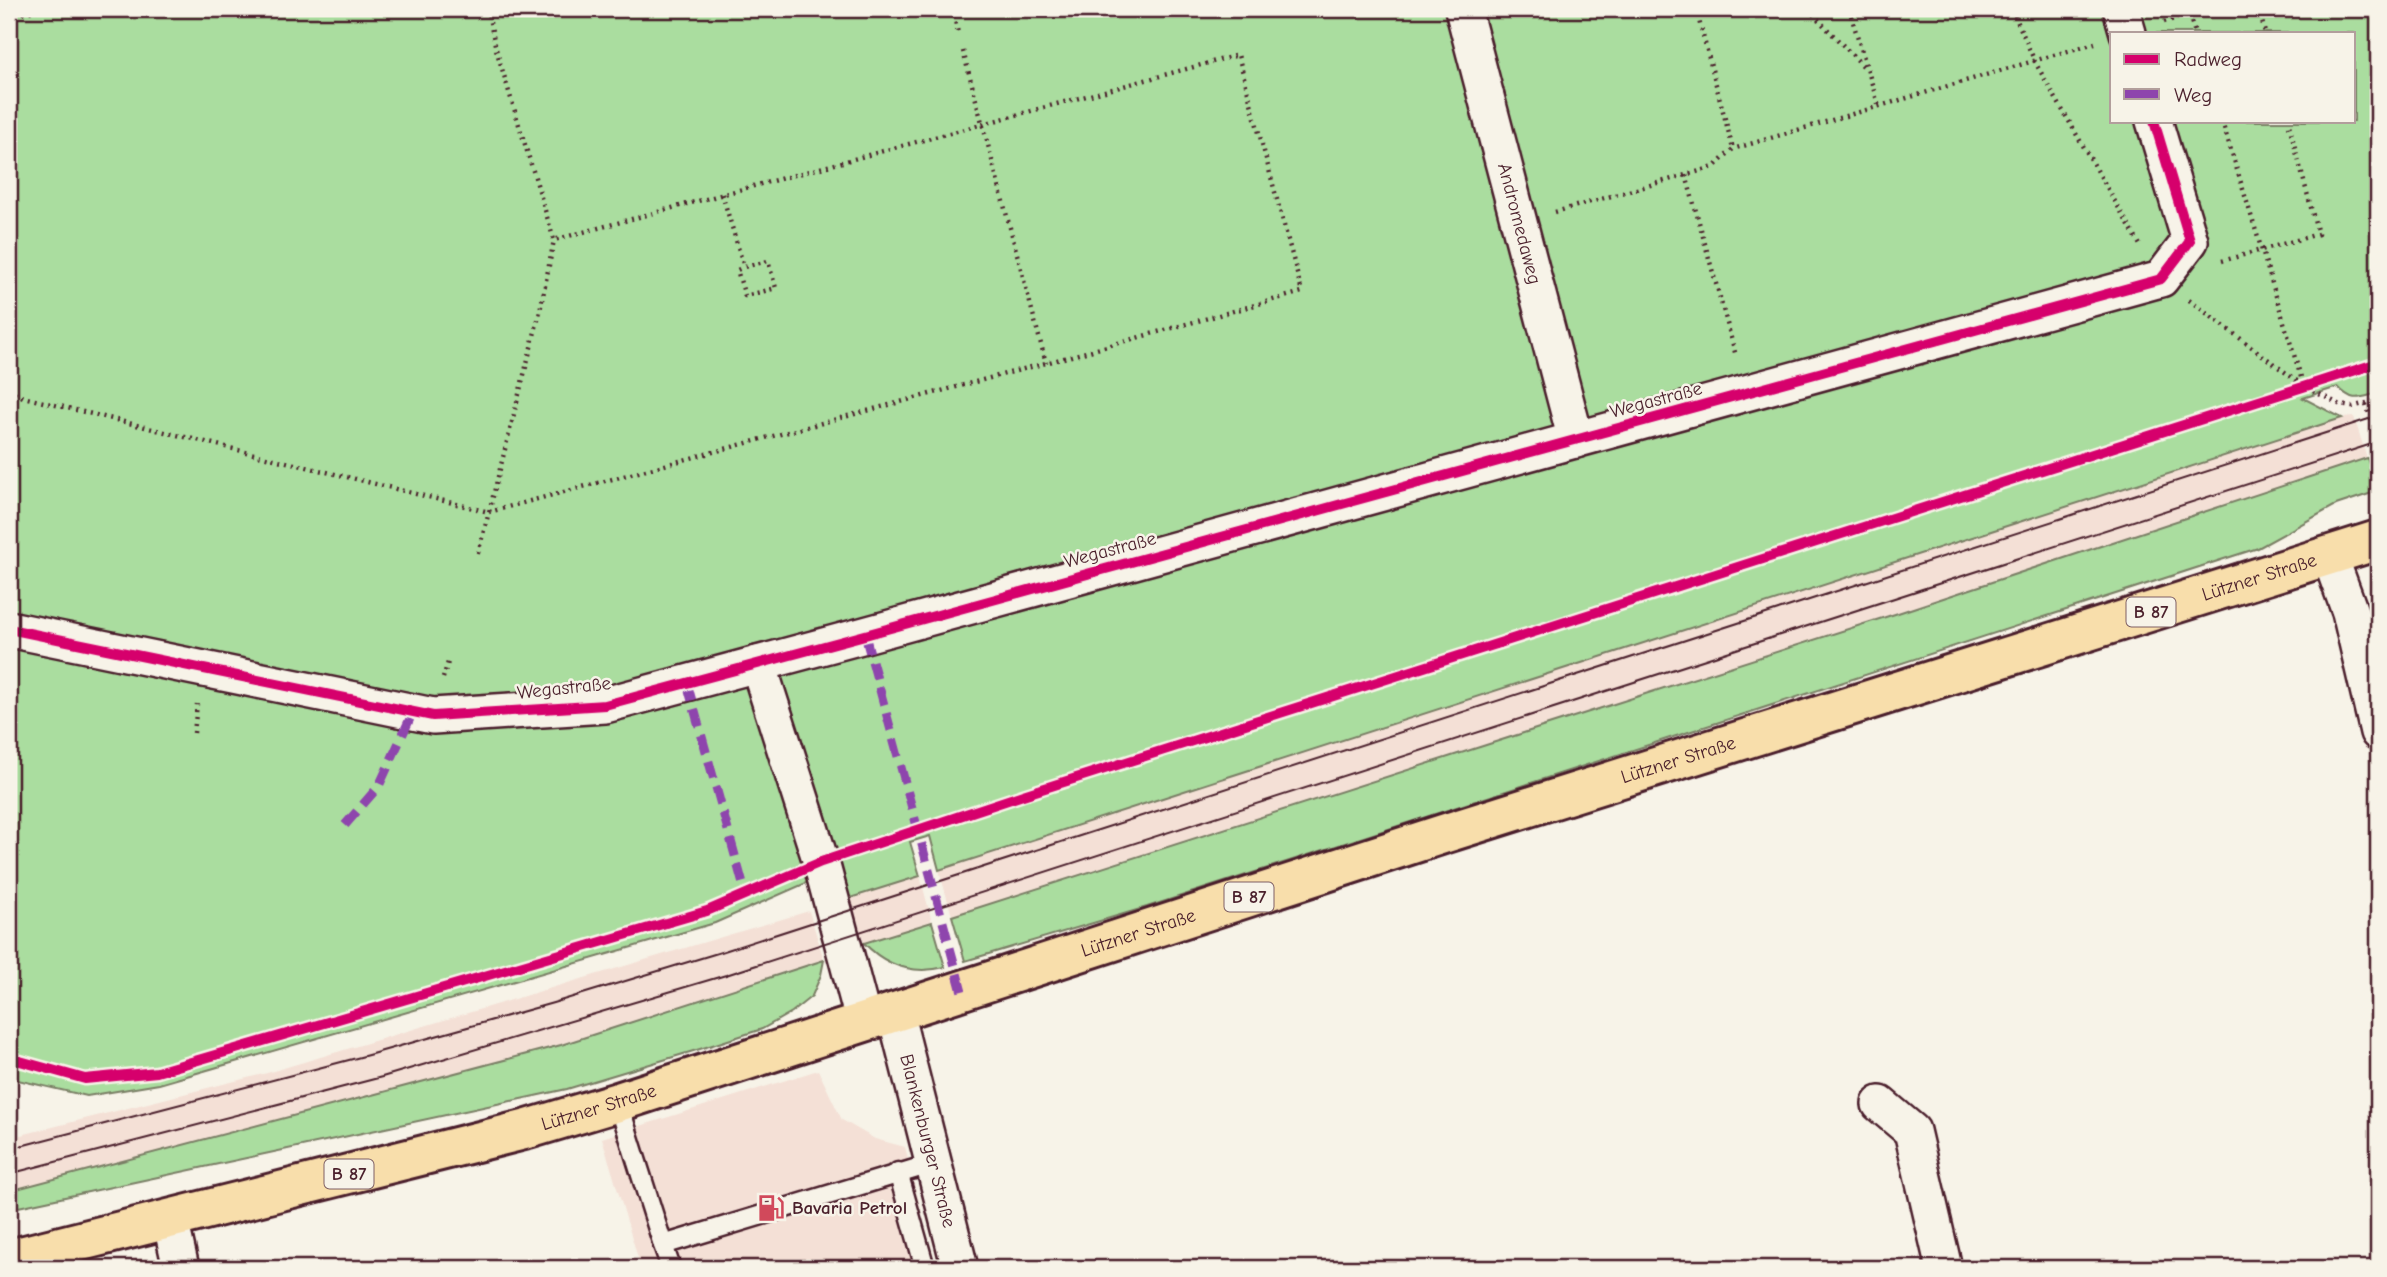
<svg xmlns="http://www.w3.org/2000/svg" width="2387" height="1277" viewBox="0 0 2387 1277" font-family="'Comic Neue',sans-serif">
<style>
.built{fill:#f4e0d6}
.green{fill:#aadd9f;stroke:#7a7e65;stroke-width:2;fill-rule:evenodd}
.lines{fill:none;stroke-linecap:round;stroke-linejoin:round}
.lane-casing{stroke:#4a1f2b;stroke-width:23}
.street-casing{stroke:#4a1f2b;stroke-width:40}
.primary-casing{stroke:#4a1f2b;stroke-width:44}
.path{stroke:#4a1f2b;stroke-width:4.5;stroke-dasharray:2 5;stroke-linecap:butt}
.lane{stroke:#f7f3e8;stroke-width:18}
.street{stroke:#f7f3e8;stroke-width:35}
.primary{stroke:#f8deab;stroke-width:38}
.tram{stroke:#4a1f2b;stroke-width:2}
.quiet{stroke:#8e44ad;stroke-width:9;stroke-dasharray:18 9;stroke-linecap:butt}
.cycleway-casing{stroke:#f7f3e8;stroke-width:15}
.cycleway{stroke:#d6006c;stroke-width:10}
.labels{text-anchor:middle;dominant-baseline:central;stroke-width:5;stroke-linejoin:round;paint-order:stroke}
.shield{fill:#f7f3e8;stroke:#7e5f64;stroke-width:2}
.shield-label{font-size:18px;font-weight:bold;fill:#4a1f2b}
.street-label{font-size:19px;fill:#4a1f2b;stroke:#f7f3e8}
.poi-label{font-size:19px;font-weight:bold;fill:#4a1f2b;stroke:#f7f3e8;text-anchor:start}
</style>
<rect width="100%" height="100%" fill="#f7f3e8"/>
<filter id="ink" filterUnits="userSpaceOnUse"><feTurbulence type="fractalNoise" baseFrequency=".0143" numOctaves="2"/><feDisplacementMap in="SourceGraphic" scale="14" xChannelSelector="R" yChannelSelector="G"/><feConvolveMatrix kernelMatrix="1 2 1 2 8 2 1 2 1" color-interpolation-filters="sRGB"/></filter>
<g filter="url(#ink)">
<!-- built -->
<g class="built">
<path d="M2354 417 2367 458 1895 614 952 916 939 870 2205 462 2342 418Z"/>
<path d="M920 876 932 922 864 943 850 898Z"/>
<path d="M809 911 824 960 561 1045 9 1191V1138L267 1073Z"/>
<path d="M818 1070 842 1120 875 1139 905 1147 935 1268H641L602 1138Z"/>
</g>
<!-- green -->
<g class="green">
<path d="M9 9H2378V393C2359 398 2353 403 2338 387L2303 398 2342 418 939 870 930 836 910 842 920 876 850 898 840 868 715 923 159 1084 87 1096 9 1078ZM2112 33H2354V121H2112Z"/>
<path d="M2367 458 2378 491 2336 505 2258 548 1147 907 965 961 952 916 1895 614Z"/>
<path d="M932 922 945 967C913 975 887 967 864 943Z"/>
<path d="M824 960 821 975 812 996 792 1012 762 1029 700 1049 567 1089 9 1209V1191L561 1045Z"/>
</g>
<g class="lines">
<defs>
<g id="lane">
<path d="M618 1102 663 1245 934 1163"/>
<path d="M898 1172 925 1268"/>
<path d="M663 1245 671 1268"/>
</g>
<g id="street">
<path id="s1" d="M1463 9 1576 440"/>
<path d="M2121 9 2128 33"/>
<path d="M2330 557 2350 612 2378 732"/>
<path d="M9 629 433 716 605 705 865 635 2161 279 2190 241 2154 121"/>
<path d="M758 664 821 862 864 1023"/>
<path id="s2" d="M895 1012 960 1268"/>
<path d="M1880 1104 1912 1131 1944 1268"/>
<path d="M170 1219 181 1268"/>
</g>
<g id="primary">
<path id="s3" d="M9 1259 528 1129 618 1102 1443 834 2378 540"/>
</g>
</defs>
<!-- lane casing -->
<use href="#lane" class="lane-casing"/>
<!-- street casing -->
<use href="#street" class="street-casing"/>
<!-- primary casing -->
<use href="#primary" class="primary-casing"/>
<!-- path -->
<g class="path">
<path d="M952 9 958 33"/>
<path d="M1696 9 1733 149"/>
<path d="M1808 9 1865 68"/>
<path d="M1849 9 1879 107"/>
<path d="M2012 9 2035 62 2140 245"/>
<path d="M2187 9 2195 33"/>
<path d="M2259 9 2265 33"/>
<path d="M9 17 40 9"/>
<path d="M2164 22 2210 9"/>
<path d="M963 51 1046 363"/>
<path d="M2222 121 2304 387"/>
<path d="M1686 175 1736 356"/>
<path d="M722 194 744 267 768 261 776 288 745 296 737 270 744 267"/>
<path d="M1555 212 1714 167 1733 149 2095 43"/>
<path d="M2222 261 2318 234 2288 121"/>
<path d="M2189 300 2305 387 2341 405 2352 407 2378 400"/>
<path d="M9 389 23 397 489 512 539 316 554 240 496 49 487 9"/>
<path d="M2366 404 2378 442"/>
<path d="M478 553 489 512 1046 363 1302 292 1238 55 554 240"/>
<path d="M443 678 449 659"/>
<path d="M194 733 197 704"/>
</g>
<!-- lane -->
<use href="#lane" class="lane"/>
<!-- street -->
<use href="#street" class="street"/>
<!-- primary -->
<use href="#primary" class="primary"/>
<!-- tram -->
<g class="tram">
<path d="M9 1149 368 1055 553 1003 721 952 2378 416"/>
<path d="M9 1174 382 1077 726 975 2378 442"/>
</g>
<!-- quiet -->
<g class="quiet">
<path d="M865 635 962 992"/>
<path d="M687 683 746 895"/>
<path d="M345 825 379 786 413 712"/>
</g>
<defs>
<g id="cycleway">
<path d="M9 629 433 716 605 705 865 635 2161 279 2190 241 2154 121"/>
<path d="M9 1058 85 1079 157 1072 707 911 821 862 1023 795 2378 363"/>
</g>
</defs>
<!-- cycleway casing -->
<use href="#cycleway" class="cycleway-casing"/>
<!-- cycleway -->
<use href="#cycleway" class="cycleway"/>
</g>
</g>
<!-- icons -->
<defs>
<symbol id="fuel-bare" viewBox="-9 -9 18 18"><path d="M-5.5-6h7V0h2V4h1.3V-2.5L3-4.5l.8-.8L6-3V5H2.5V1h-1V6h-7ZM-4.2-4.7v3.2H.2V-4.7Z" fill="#d1495b" stroke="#f7f3e8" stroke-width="2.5" paint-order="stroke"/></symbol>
</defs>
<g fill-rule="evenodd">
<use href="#fuel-bare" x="752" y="1189" width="38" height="38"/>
</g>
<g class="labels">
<!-- shield labels -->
<g class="shield">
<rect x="2126.5" y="597.5" width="49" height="29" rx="5"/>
<rect x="1224.5" y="882.5" width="49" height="29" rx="5"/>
<rect x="324.5" y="1159.5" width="49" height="29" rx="5"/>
</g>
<g class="shield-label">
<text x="2151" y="612">B 87</text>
<text x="1249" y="897">B 87</text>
<text x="349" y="1174">B 87</text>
</g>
<!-- street labels -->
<g class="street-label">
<text stroke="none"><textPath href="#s1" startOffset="222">Andromedaweg</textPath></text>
<text transform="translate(1656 400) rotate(-15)">Wegastraße</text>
<text transform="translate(1110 550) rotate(-15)">Wegastraße</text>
<text stroke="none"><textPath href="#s3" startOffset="2352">Lützner Straße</textPath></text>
<text transform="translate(564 688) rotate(-6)">Wegastraße</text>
<text stroke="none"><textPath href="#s3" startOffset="1743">Lützner Straße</textPath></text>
<text stroke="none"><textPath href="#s3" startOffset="1176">Lützner Straße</textPath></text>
<text stroke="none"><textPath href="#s3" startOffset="609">Lützner Straße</textPath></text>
<text stroke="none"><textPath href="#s2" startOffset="133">Blankenburger Straße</textPath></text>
</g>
<!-- poi labels -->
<g class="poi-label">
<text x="792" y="1208">Bavaria Petrol</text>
</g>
</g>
<!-- margin -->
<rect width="2387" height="1277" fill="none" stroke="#f7f3e8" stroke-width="35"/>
<rect x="18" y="18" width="2352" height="1242" fill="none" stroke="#4a1f2b" stroke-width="2.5" filter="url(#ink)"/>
<!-- legend -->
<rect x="2110" y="32" width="245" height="91" fill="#f7f3e8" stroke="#b29e9c" stroke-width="2"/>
<rect x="2124" y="54" width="35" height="10" fill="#d6006c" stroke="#b29e9c" stroke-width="2"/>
<text x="2174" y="66" font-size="21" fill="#4a1f2b">Radweg</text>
<rect x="2124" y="89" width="35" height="10" fill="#8e44ad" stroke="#b29e9c" stroke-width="2"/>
<text x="2174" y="102" font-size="21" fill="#4a1f2b">Weg</text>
</svg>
